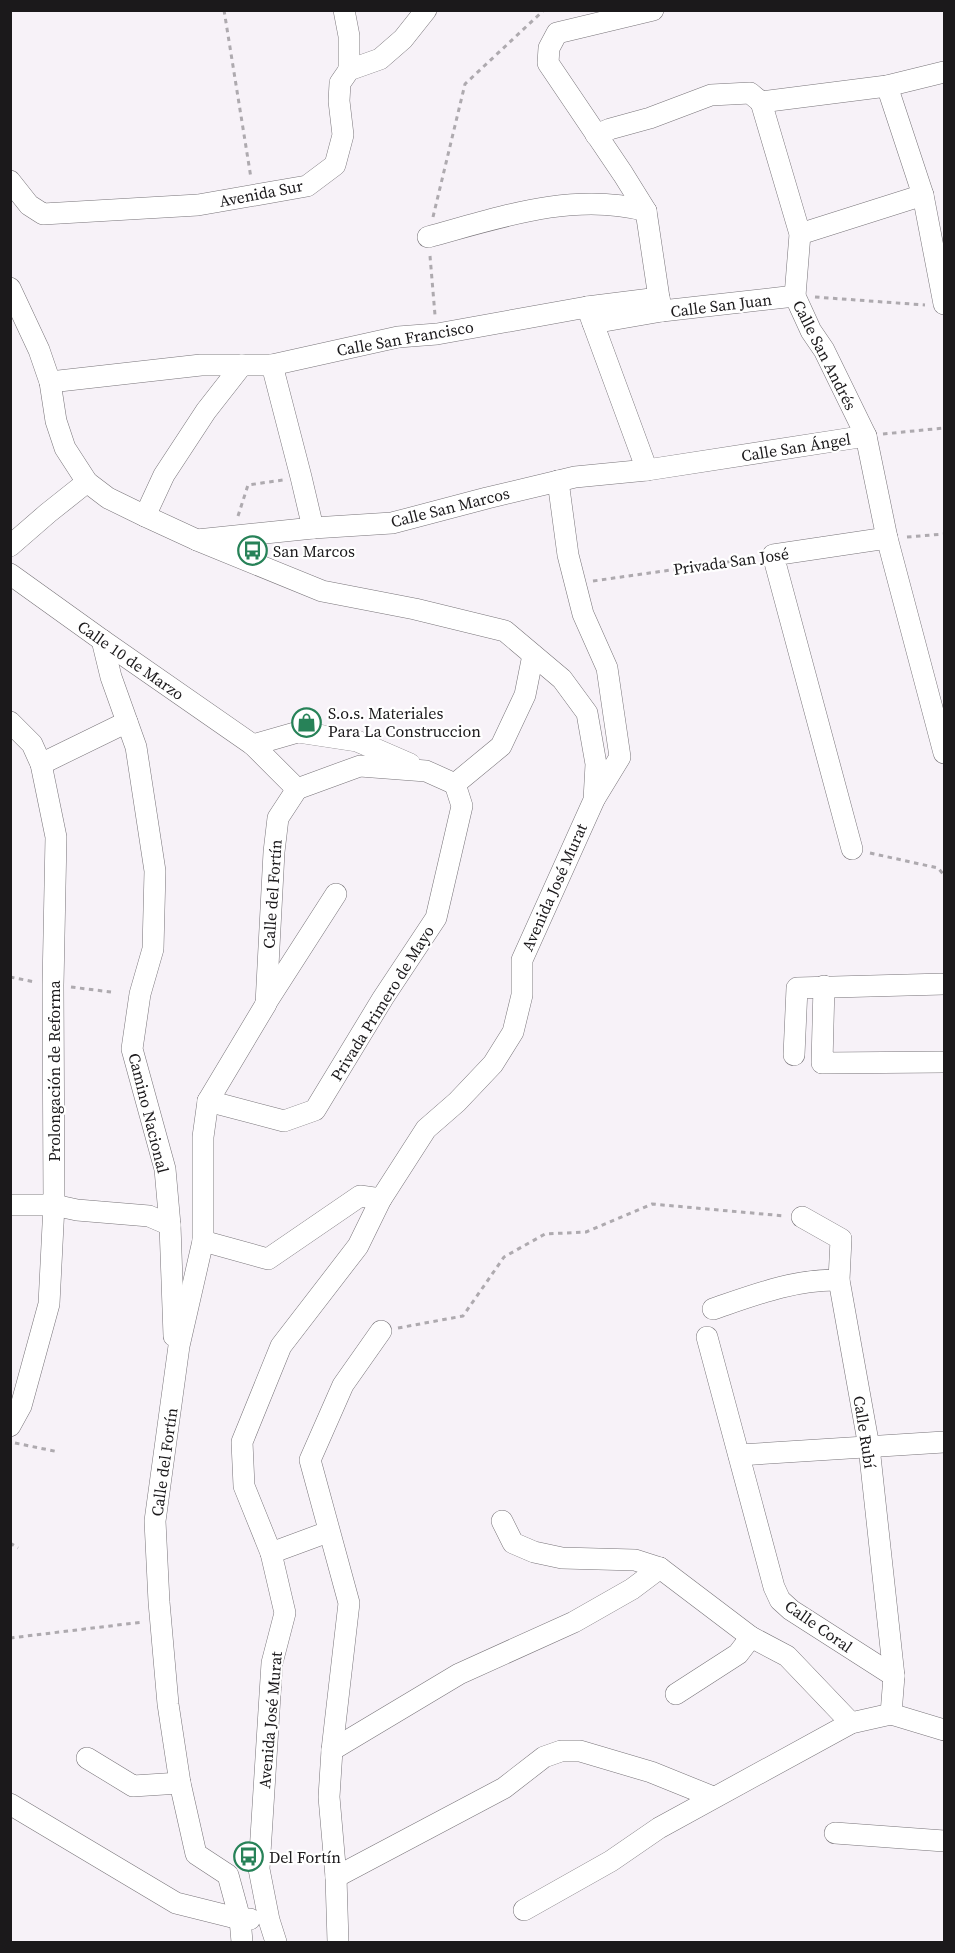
<svg xmlns="http://www.w3.org/2000/svg" width="955" height="1953" viewBox="0 0 955 1953" font-family="'Source Serif 4',serif">
<style>
.lines{fill:none;stroke-linecap:round;stroke-linejoin:round}
.minor-casing{stroke:#787479;stroke-width:22}
.path{stroke:#aeaaaf;stroke-width:3;stroke-dasharray:4.5 4.5;stroke-linecap:butt}
.minor{stroke:#fff;stroke-width:21}
.labels{text-anchor:middle;dominant-baseline:central;stroke-width:4.5;stroke-linejoin:round;paint-order:stroke}
.street-label{font-size:16px;fill:#1b191b;stroke:#fff}
.poi-label{font-size:16px;fill:#1b191b;stroke:#fff;text-anchor:start}
</style>
<rect width="100%" height="100%" fill="#f7f2f8"/>
<g class="lines">
<defs>
<g id="minor">
<path d="M344 10 349 36V70"/>
<path d="M653 10 557 33 549 48 548 63 623 174 646 211 659 298"/>
<path d="M887 86 923 195 944 304"/>
<path d="M761 102 800 234 795 296 811 331 824 350 866 436 887 538 944 753"/>
<path d="M761 102 887 86 944 72"/>
<path d="M596 135 610 129 650 118 711 95 750 93 761 102"/>
<path d="M10 181 29 205 43 214 198 205 307 186 335 165 343 135 339 101 340 83 349 70 380 59 403 39 426 10"/>
<path d="M800 234 923 195"/>
<path d="M428 237C498 218 574 191 646 211"/>
<path d="M10 288 39 350 50 382 56 421 65 448 87 482 108 498 145 516 197 540 322 591 415 609 505 631 562 679 587 713 596 764 594 800 522 960V995L513 1032 493 1064 457 1102 426 1129 381 1199 358 1246 281 1346 242 1442 244 1486 271 1553 285 1613 272 1663 259 1869 269 1920 276 1942"/>
<path d="M587 307 647 470"/>
<path d="M593 323 662 311"/>
<path d="M272 365 301 477 313 528"/>
<path d="M50 382 201 365H272L398 337 437 334 587 307 659 298 662 311 795 296"/>
<path d="M558 481 568 555 583 614 607 668 620 757 595 798"/>
<path d="M145 516 164 475 206 411 242 365"/>
<path d="M197 540 313 528 392 523 487 498 575 477 647 470 866 436"/>
<path d="M10 546 48 513 87 482"/>
<path d="M10 574 102 640 253 745 297 789 360 766 426 771 455 784"/>
<path d="M102 640 111 677 136 747 155 871 153 949 140 994 132 1049 165 1169 170 1225 174 1336"/>
<path d="M10 722 32 744 41 764 56 837 53 985 54 1205 49 1304 21 1406 10 1426"/>
<path d="M253 745 298 732 357 741 410 764"/>
<path d="M41 764 127 722"/>
<path d="M455 784 501 746 525 695 533 655"/>
<path d="M852 849 773 555 887 538"/>
<path d="M824 986 822 1063 944 1062"/>
<path d="M266 1003 336 894"/>
<path d="M794 1055 797 988 944 984"/>
<path d="M208 1101 284 1121 315 1110 383 998 436 918 462 806 455 784"/>
<path d="M10 1205H54L77 1210 149 1216 170 1225"/>
<path d="M802 1217 841 1239 839 1280 869 1447 894 1676 891 1714"/>
<path d="M203 1241 268 1259 360 1196 381 1199"/>
<path d="M713 1309C754 1295 795 1279 839 1280"/>
<path d="M707 1337 774 1587 780 1600 791 1610 894 1676"/>
<path d="M739 1455 944 1442"/>
<path d="M502 1521 513 1543 534 1552 562 1558 635 1560 660 1568 751 1637 787 1656 851 1723"/>
<path d="M271 1553 328 1532"/>
<path d="M676 1694 738 1654 751 1637"/>
<path d="M891 1714 944 1730"/>
<path d="M332 1750 459 1674 574 1622 632 1589 660 1568"/>
<path d="M87 1758 133 1786 180 1783"/>
<path d="M10 1804 176 1903 240 1919H250"/>
<path d="M835 1833 944 1841"/>
<path d="M336 1877 504 1788 544 1757 561 1751H580L651 1772 713 1797"/>
<path d="M524 1910 611 1861 659 1828 851 1723 891 1714"/>
<path d="M242 1942 240 1919 228 1875 196 1854 180 1783 168 1704 159 1602 155 1521 179 1346 203 1241V1137L208 1101 266 1004 274 852 278 818 297 789"/>
<path d="M338 1942 336 1877 329 1797 332 1750 349 1603 310 1460 343 1385 381 1331"/>
</g>
</defs>
<!-- minor casing -->
<use href="#minor" class="minor-casing"/>
<!-- path -->
<g class="path">
<path d="M224 10 251 178"/>
<path d="M433 217 465 84 544 10"/>
<path d="M430 256 435 315"/>
<path d="M815 297 925 305"/>
<path d="M883 434 944 428"/>
<path d="M238 516 248 485 283 480"/>
<path d="M907 537 944 534"/>
<path d="M593 581 756 558"/>
<path d="M870 853 938 868 944 875"/>
<path d="M10 977 35 982"/>
<path d="M71 987 111 992"/>
<path d="M398 1328 463 1316 504 1257 545 1234 586 1232 652 1204 785 1216"/>
<path d="M15 1443 59 1452"/>
<path d="M10 1543 18 1548"/>
<path d="M10 1638 143 1622"/>
</g>
<!-- minor -->
<use href="#minor" class="minor"/>
</g>
<!-- icons -->
<defs>
<symbol id="bus-ring" viewBox="-11 -11 22 22"><circle r="9.5" fill="#fff" stroke="#278258" stroke-width="1.5"/><path d="M-5-6H5V4H4V6H2V4H-2V6H-4V4H-5ZM-3.5-4V0h7V-4ZM-3.5 1.2v1.5H-2V1.2ZM2 1.2v1.5H3.5V1.2Z" fill="#278258"/></symbol>
<symbol id="shop-ring" viewBox="-11 -11 22 22"><circle r="9.5" fill="#fff" stroke="#278258" stroke-width="1.5"/><path d="M-5-2.5h2.3a2.7 3.5 0 0 1 5.4 0H5L5.5 6h-11ZM-1.5-2.5h3a1.5 2.3 0 0 0-3 0Z" fill="#278258"/></symbol>
</defs>
<g fill-rule="evenodd">
<use href="#bus-ring" x="236" y="534" width="33" height="33"/>
<use href="#shop-ring" x="290" y="706" width="33" height="33"/>
<use href="#bus-ring" x="232" y="1840" width="33" height="33"/>
</g>
<g class="labels">
<!-- street labels -->
<g class="street-label">
<text transform="translate(261 193) rotate(-11)">Avenida Sur</text>
<text transform="translate(721 305) rotate(-7)">Calle San Juan</text>
<text transform="translate(405 338) rotate(-10)">Calle San Francisco</text>
<text transform="translate(825 355) rotate(63)">Calle San Andrés</text>
<text transform="translate(796 447) rotate(-9)">Calle San Ángel</text>
<text transform="translate(450 507) rotate(-14)">Calle San Marcos</text>
<text transform="translate(731 561) rotate(-8)">Privada San José</text>
<text transform="translate(131 660) rotate(35)">Calle 10 de Marzo</text>
<text transform="translate(554 887) rotate(-66)">Avenida José Murat</text>
<text transform="translate(272 894) rotate(-86)">Calle del Fortín</text>
<text transform="translate(382 1003) rotate(-58)">Privada Primero de Mayo</text>
<text transform="translate(54 1071) rotate(-90)">Prolongación de Reforma</text>
<text transform="translate(149 1113) rotate(76)">Camino Nacional</text>
<text transform="translate(865 1432) rotate(81)">Calle Rubí</text>
<text transform="translate(164 1462) rotate(-82)">Calle del Fortín</text>
<text transform="translate(819 1626) rotate(35)">Calle Coral</text>
<text transform="translate(270 1720) rotate(-85)">Avenida José Murat</text>
</g>
<!-- poi labels -->
<g class="poi-label">
<text x="273" y="551">San Marcos</text>
<text x="328" y="713">S.o.s. Materiales<tspan x="328" dy="18">Para La Construccion</tspan></text>
<text x="269" y="1857">Del Fortín</text>
</g>
</g>
<!-- border -->
<rect width="955" height="1953" fill="none" stroke="#1b191b" stroke-width="24"/>
</svg>
